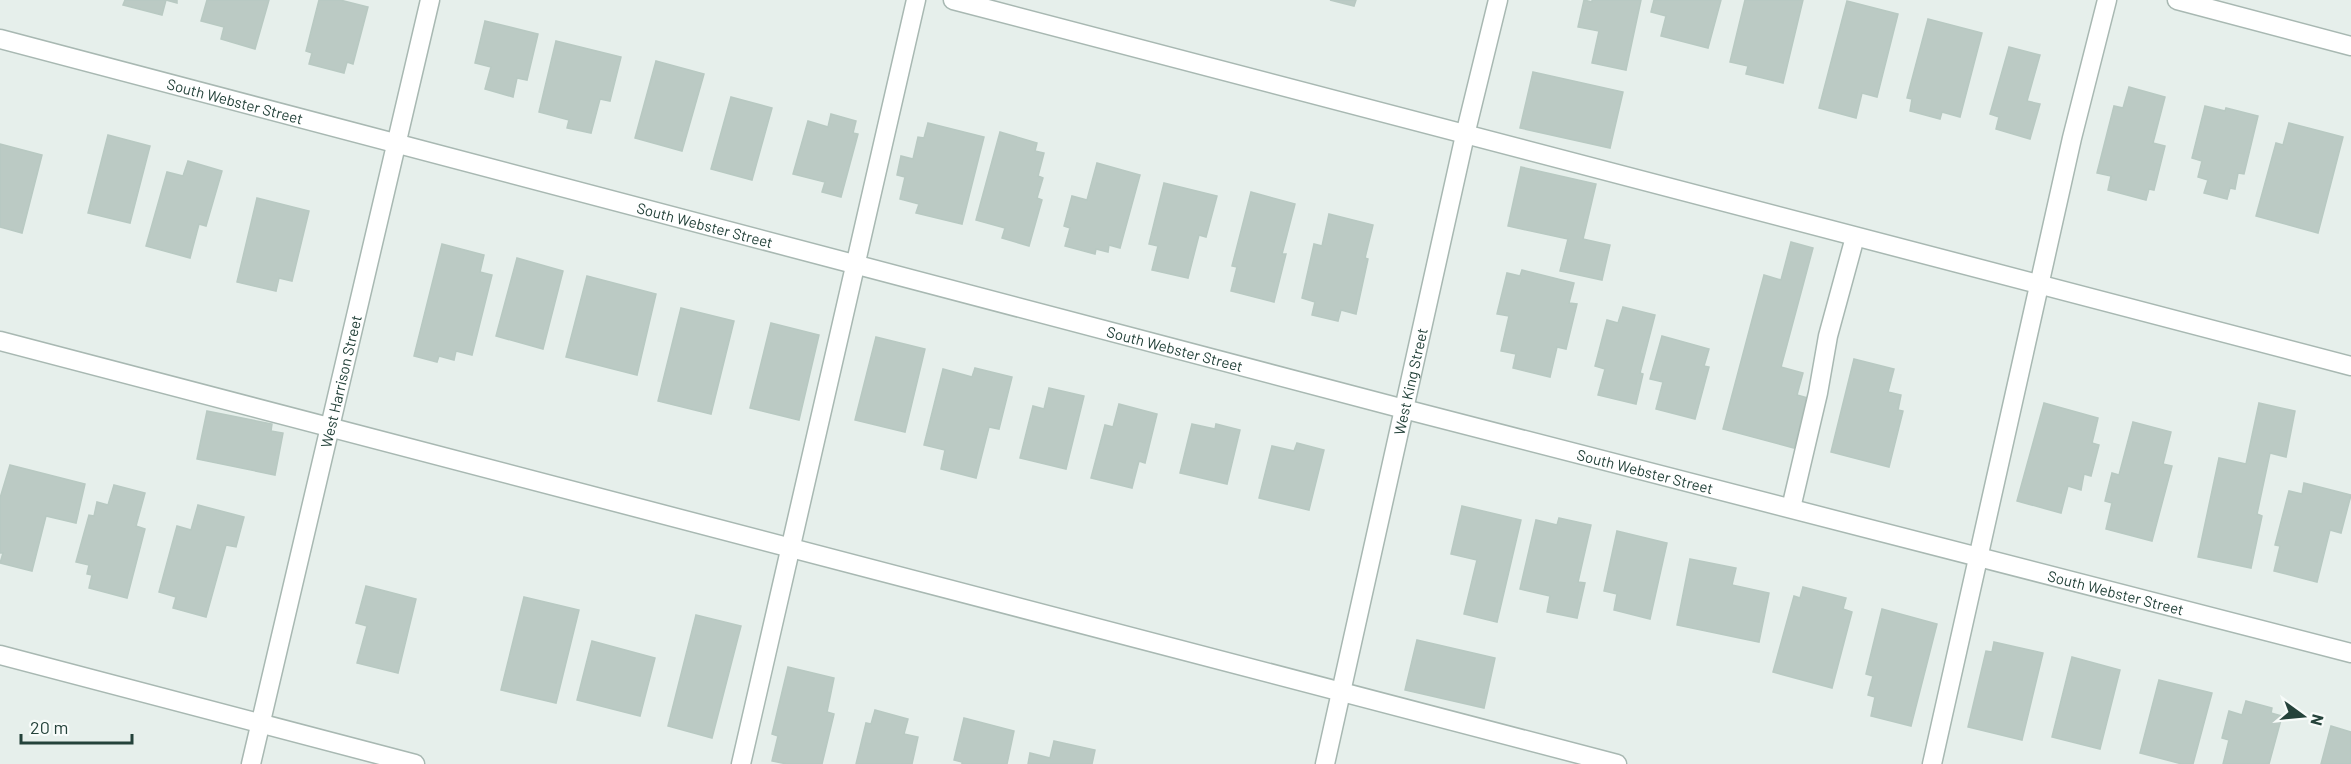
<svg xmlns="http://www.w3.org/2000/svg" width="2351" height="764" viewBox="0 0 2351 764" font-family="Barlow,sans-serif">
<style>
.building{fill:#bbcac4;stroke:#b8c9c2;stroke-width:1.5}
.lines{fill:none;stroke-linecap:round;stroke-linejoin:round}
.lane-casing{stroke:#a8b8b2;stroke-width:21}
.street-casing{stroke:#a8b8b2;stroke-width:21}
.lane{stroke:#fff;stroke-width:18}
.street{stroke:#fff;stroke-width:18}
.labels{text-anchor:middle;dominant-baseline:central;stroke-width:4.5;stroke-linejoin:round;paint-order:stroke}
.street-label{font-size:15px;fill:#24423a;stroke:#f7fbf9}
</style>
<rect width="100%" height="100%" fill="#e6efeb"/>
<!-- building -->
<g class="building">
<path d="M125 0H177V3L166 0 162 15 123 5Z"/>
<path d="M207 0H269L255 49 221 39 224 27 201 21Z"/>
<path d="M319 0H340L368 7 353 64 347 62 344 73 309 64 312 53 306 51Z"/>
<path d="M1330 0H1356L1354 6Z"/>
<path d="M1584 0 1592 2V0H1641L1626 70 1592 63 1599 31 1578 27Z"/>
<path d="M1654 0H1721L1708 48 1661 36 1666 16 1651 12Z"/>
<path d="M1745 0H1803L1783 83 1746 74 1748 66 1730 62Z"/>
<path d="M1847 1 1898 14 1877 97 1862 93 1856 118 1819 108Z"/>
<path d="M1928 19 1982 33 1960 117 1942 112 1940 119 1910 111 1912 99 1907 98Z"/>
<path d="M485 21 538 34 527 80 517 78 513 97 485 89 491 67 475 63Z"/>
<path d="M556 41 621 57 610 101 600 99 591 133 567 128 569 120 539 112Z"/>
<path d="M2009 47 2040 55 2027 101 2040 104 2030 139 1996 129 1999 117 1990 114Z"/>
<path d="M656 61 704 74 682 151 635 138Z"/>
<path d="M1533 72 1623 92 1610 148 1520 128Z"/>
<path d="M2129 87 2165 97 2153 143 2165 146 2154 190 2149 189 2146 200 2108 190 2111 176 2097 173 2114 106 2123 108Z"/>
<path d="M731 97 772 108 752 180 711 169Z"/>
<path d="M2205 106 2225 111 2226 108 2258 116 2244 174 2238 173 2235 189 2230 188 2227 199 2204 193 2208 180 2198 177 2202 161 2192 158Z"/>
<path d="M831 114 856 121 853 133 858 134 841 197 822 192 825 182 793 174 808 121 828 127Z"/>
<path d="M928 123 984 137 962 224 916 213 919 204 900 199 905 177 897 175 901 156 913 159 918 137 924 138Z"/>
<path d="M2289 123 2343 137 2318 233 2256 216 2276 143 2283 145Z"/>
<path d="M1000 132 1037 143 1035 151 1044 153 1038 176 1043 178 1037 198 1042 200 1029 246 1002 238 1005 228 976 220Z"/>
<path d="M108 135 150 146 130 223 88 213Z"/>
<path d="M0 144 42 155 22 233 0 227Z"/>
<path d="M188 161 222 171 206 226 199 224 190 258 146 246 167 172 183 176Z"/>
<path d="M1097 163 1140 175 1120 248 1109 245 1108 252 1096 249 1095 254 1065 246 1070 228 1064 226 1072 196 1087 200Z"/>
<path d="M1521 167 1596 184 1583 239 1610 245 1602 280 1560 271 1568 239 1508 226Z"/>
<path d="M1164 183 1217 196 1206 237 1199 235 1188 278 1152 270 1158 246 1149 244Z"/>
<path d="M1251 192 1295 204 1282 254H1286L1274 302 1231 291 1237 267 1232 266Z"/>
<path d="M257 198 309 211 292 281 279 278 276 291 237 282Z"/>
<path d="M1329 214 1373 225 1365 258 1368 259 1356 314 1341 310 1338 321 1312 315 1315 302 1302 298 1314 244 1322 246Z"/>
<path d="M1791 242 1813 248 1781 367 1803 373 1797 395 1808 398 1794 448 1723 429 1764 275 1781 280Z"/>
<path d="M442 244 484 255 480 272 492 275 472 355 456 351 454 360 439 356 437 362 414 356Z"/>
<path d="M517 258 563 271 543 349 496 336Z"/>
<path d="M1522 270 1574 283 1569 303 1577 304 1566 349 1557 347 1550 377 1513 368 1516 354 1501 351 1509 316 1497 314 1507 273 1520 276Z"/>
<path d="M587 276 656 294 637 375 566 357Z"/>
<path d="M1623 307 1655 315 1640 373 1643 374 1636 404 1598 395 1605 369 1595 366 1607 320 1618 323Z"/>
<path d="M681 308 734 321 711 414 658 401Z"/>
<path d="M771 323 819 335 799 420 750 408Z"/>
<path d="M1662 336 1709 349 1704 366 1709 367 1695 419 1656 409 1663 382 1650 379Z"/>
<path d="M876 337 925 349 905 432 855 420Z"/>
<path d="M1854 359 1894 369 1888 392 1901 395 1898 410 1903 411 1889 467 1831 452Z"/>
<path d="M975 368 1012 377 999 429 989 427 976 478 941 469 945 450 924 445 943 369 972 377Z"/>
<path d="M1049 388 1084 396 1066 469 1020 458 1033 406 1044 409Z"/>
<path d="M2044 403 2098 418 2092 443 2099 445 2091 476 2084 474 2081 490 2068 486 2061 513 2017 501Z"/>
<path d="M2259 403 2295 411 2286 457 2270 453 2257 514 2262 516 2251 568 2198 557 2219 458 2246 464Z"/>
<path d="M1119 404 1157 414 1145 463 1139 461 1132 488 1091 478 1105 425 1113 427Z"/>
<path d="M207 411 272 424 271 431 283 433 275 475 197 459Z"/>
<path d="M2133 422 2171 432 2163 464 2172 466 2152 541 2106 529 2112 503 2105 501 2112 473 2119 475Z"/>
<path d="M1192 424 1215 429 1216 424 1240 430 1227 484 1180 473Z"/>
<path d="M1297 443 1324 450 1309 510 1259 498 1272 446 1294 451Z"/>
<path d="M10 465 85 484 76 523 46 516 32 571 0 563 3 553H0V498Z"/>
<path d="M2304 483 2351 495 2341 533 2330 530 2317 582 2274 571 2280 546 2275 545 2289 491 2302 494Z"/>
<path d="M114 485 145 493 136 526 145 529 127 598 89 588 92 575 87 574 89 565 76 562 89 515 94 516 97 502 108 505Z"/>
<path d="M198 505 244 517 236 547 226 545 206 617 173 608 176 597 159 592 177 526 191 530Z"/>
<path d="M1462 506 1521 520 1497 622 1464 614 1477 560 1451 554Z"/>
<path d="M1559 518 1591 525 1578 582 1585 583 1577 618 1547 612 1550 596 1520 589 1536 520 1557 525Z"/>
<path d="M1617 531 1667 543 1650 619 1614 610 1617 594 1604 591Z"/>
<path d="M1690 559 1736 568 1732 585 1769 593 1759 642 1677 625Z"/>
<path d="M366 586 416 599 398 673 357 663 367 626 356 623Z"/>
<path d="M1803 587 1846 598 1843 609 1852 612 1832 688 1773 672 1794 596 1800 598Z"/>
<path d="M524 597 579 610 556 703 501 690Z"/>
<path d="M1882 609 1937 624 1911 726 1871 716 1875 697 1868 695 1873 676 1866 674Z"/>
<path d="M696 615 741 626 712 738 668 726Z"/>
<path d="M1417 640 1495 658 1484 708 1405 690Z"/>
<path d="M592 641 655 658 640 716 577 700Z"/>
<path d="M1994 642 2043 653 2022 740 1968 727 1986 651 1992 652Z"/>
<path d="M2072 657 2120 670 2100 749 2052 737Z"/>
<path d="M788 667 834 678 827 712 834 714 822 764H787L772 761 778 736 772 734Z"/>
<path d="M2159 680 2212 693 2193 764H2182L2140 753Z"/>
<path d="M2246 701 2272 708 2271 713 2282 716 2269 764H2223L2229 740 2222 738 2229 711 2242 715Z"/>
<path d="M875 710 908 719 904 734 918 737 912 764H856L866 723 871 724Z"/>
<path d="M964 718 1014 731 1007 764H962V762L954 760Z"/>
<path d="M2331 726 2351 732V764H2321Z"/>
<path d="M1054 741 1095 750 1092 764H1028L1030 753 1050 758Z"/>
</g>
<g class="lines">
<defs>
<g id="lane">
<path d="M953 0 2351 366"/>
<path d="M0 341 1617 764"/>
<path d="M1791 508 1818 393 1828 336 1855 237"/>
<path d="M741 764 916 0"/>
<path d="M1932 764 2072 138 2107 0"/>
</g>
<g id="street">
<path d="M2177 0 2351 46"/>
<path id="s1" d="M0 39 1404 409 2351 653"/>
<path d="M0 655 415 764"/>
<path id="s2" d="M251 764 430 0"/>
<path id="s3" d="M1325 764 1465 135 1498 0"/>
</g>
</defs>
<!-- lane casing -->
<use href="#lane" class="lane-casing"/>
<!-- street casing -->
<use href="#street" class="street-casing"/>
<!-- lane -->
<use href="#lane" class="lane"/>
<!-- street -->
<use href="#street" class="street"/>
</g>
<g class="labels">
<!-- street labels -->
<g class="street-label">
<text stroke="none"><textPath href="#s1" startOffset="243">South Webster Street</textPath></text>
<text stroke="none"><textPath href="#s1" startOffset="729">South Webster Street</textPath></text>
<text stroke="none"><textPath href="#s1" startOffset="1215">South Webster Street</textPath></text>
<text stroke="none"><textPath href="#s2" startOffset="393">West Harrison Street</textPath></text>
<text stroke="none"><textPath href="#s3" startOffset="392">West King Street</textPath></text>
<text stroke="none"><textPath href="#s1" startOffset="1701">South Webster Street</textPath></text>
<text stroke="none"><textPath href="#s1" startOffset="2187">South Webster Street</textPath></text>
</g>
</g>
<!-- north arrow -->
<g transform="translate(2303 716) rotate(105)" stroke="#f7fbf9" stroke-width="4.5" paint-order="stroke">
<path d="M0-4.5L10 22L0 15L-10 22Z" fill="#24423a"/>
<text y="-9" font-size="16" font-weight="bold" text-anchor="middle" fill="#24423a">N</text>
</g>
<!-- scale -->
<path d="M21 734v9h111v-9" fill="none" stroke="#24423a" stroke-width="3"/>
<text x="30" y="734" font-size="18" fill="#24423a" stroke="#f7fbf9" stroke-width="4.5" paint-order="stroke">20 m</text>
</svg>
